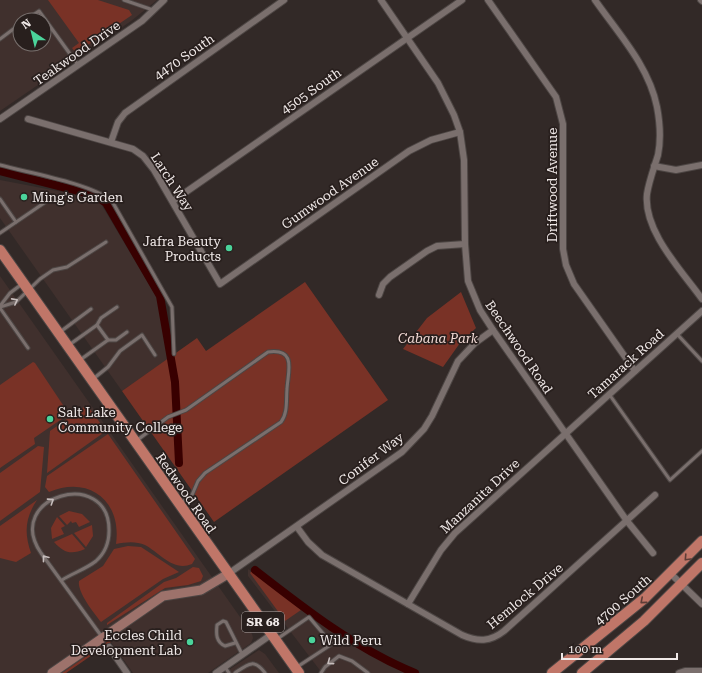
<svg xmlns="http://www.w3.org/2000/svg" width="702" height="673" viewBox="0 0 702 673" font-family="'Roboto Serif',serif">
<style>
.built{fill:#40302d;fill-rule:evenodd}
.green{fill:#793226}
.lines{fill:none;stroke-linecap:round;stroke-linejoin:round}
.canal{stroke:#380000;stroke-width:8}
.lane-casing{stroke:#4d4644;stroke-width:5}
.street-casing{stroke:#4d4644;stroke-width:8}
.secondary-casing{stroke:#4d4644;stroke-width:11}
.primary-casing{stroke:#4d4644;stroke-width:12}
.lane{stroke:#7a6f6d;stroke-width:3}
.street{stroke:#7a6f6d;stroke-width:6}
.secondary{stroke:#9d726b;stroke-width:9}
.primary{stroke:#c07668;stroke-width:10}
.oneway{stroke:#c7bebd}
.oneway2{stroke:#5d3d37}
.poi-dot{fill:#4bd49b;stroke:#281f1d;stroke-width:1.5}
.labels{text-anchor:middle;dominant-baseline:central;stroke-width:3.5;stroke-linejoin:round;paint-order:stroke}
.shield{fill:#281f1d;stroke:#b4acab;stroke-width:1}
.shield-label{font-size:12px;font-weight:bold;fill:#f0e9e8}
.street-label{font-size:13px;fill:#f0e9e8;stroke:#281f1d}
.poi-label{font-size:13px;fill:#f0e9e8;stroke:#281f1d;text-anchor:start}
.park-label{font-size:13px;font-style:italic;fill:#f2dad5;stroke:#281f1d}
</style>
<rect width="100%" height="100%" fill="#322927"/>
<!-- built -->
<g class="built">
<path d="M0 0H157L131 21 0 111ZM20 20H44V44H20Z"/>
<path d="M0 180 89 197 101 204 158 299 168 359 122 391 0 218Z"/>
<path d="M0 276 252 634 253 638 251 643 208 673H133L111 642 66 673H0Z"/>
<path d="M248 569 348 642 407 673H322L248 576Z"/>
<path d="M259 650 265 654 279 673H224Z"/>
</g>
<!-- green -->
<g class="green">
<path d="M48 0H98L129 10 132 15 76 53 72 48 79 43Z"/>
<path d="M305 282 388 400 214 522 122 391 197 338 206 351Z"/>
<path d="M461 292 476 328 460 343 443 367 403 349 427 318Z"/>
<path d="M33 362 35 363 69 414 34 438 35 444 0 468V385Z"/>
<path d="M87 405 106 431 47 473 50 431Z"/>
<path d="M108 434 195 559 192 564C173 572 160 553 145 545 136 541 126 542 116 544 122 501 89 475 49 492L45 487 47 476Z"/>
<path d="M38 446 44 447 40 492 0 521V473Z"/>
<path d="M37 500C25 518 24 533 31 553L16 562 0 558V526Z"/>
<path d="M69 511 82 514 90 522 79 527 76 522 72 523 71 521 67 525 59 516Z"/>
<path d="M57 517 65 526 61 528 64 534 52 539 51 528Z"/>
<path d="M92 525 93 536 86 547 74 533Z"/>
<path d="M72 534 85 549C71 555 64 553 54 542Z"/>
<path d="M128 546 141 547 179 572 163 579 101 622C94 613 77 592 79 581L103 566 114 549Z"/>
<path d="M193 567 199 568 203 576 201 581 188 585 165 588 107 625V623L164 582 176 578Z"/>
<path d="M252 571 301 610 285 621 250 573Z"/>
<path d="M110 640 111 642 66 673H62Z"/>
</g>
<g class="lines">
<!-- canal -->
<g class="canal">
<path d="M0 171 94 195 106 203 160 296 175 382 179 463"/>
<path d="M255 570C305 609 356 649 415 673"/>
</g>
<defs>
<g id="lane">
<path d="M124 0 153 10"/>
<path d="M26 20 39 11 78 65"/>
<path d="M0 39 20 24"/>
<path d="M0 165C29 173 90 183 112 201L172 307 174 354"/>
<path d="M0 199 16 222"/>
<path d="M0 233 47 201"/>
<path d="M0 306 10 293 22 284"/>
<path d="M0 307 16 302 40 279 53 270 67 267 106 242"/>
<path d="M0 308 28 348"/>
<path d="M60 332 91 309"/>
<path d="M677 334 702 361"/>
<path d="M108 340H116L127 332"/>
<path d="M69 345 97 325 101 318 117 307"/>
<path d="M80 360 108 340 97 325"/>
<path d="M93 379 108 367 120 351 142 335 155 355"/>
<path d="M609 394 670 480 702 451"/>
<path d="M136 441 168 417 186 410 268 352C297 348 288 371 287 389 286 400 288 413 281 422L205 473 198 481 192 495 181 503"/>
<path d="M62 580C73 573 86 569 96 561 105 553 109 542 109 531 110 466 2 496 41 553L102 637"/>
<path d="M277 639 309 617 332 644 297 667"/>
<path d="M235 643 225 646C216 642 216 634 217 625L223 621 226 622 242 654"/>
<path d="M225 667 229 673"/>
<path d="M235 673C248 664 254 658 265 673"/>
<path d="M321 673 325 667 339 656 352 661 368 673"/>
</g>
<g id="street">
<path d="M381 0 438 83 454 115 460 132 464 160 465 244 468 281 480 310 493 330 627 521 653 553"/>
<path d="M488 0 556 97 563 124V249L566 265 574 284 635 371"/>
<path d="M595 0C618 33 649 66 657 107 660 123 661 140 658 155 654 168 649 181 647 194 643 231 682 271 702 299"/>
<path d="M701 0 702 1"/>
<path d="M0 119 142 21 164 0"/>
<path d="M28 119 133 149 143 156 154 170 220 284 409 151 431 140 460 132"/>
<path d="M111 142 118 122 125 113 284 0"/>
<path d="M654 166 676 170 702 165"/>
<path d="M173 201 462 0"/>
<path d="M379 295 383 284 390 277 427 251 437 246 465 244"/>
<path d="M297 527 308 542 322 555 462 635C478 642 490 642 504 631L655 495"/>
<path d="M228 574 402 452 424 429 432 416 458 361 475 343 493 330"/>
<path d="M671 574 702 604"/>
<path d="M408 604 441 550 455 533 702 311"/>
<path d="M109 647 127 673"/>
<path d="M216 673 272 634"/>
<path d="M679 673 685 671H702"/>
</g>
<path id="secondary" d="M52 673 163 596 201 590 228 574"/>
<g id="primary">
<path d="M0 250 299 673"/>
<path d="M552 673 645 598 702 541"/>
<path d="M582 673 644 621 702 563"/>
</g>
</defs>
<!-- lane casing -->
<use href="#lane" class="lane-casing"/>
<!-- street casing -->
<use href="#street" class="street-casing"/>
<!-- secondary casing -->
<use href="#secondary" class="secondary-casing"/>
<!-- primary casing -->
<use href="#primary" class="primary-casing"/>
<!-- lane -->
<use href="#lane" class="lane"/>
<!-- street -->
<use href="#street" class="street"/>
<!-- secondary -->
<use href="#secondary" class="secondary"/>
<!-- primary -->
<use href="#primary" class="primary"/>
</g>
<!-- one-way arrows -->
<defs><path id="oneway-chevron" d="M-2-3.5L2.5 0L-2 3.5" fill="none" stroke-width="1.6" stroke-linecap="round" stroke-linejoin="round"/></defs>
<g class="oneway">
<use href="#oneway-chevron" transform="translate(15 301) rotate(-28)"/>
<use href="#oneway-chevron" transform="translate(51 501) rotate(-33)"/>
<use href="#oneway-chevron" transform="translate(45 558) rotate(-128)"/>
<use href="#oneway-chevron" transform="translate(330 662) rotate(143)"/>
</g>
<g class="oneway2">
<use href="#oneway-chevron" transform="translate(687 558) rotate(133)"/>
<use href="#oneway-chevron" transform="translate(643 601) rotate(139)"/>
</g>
<!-- markers -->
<g class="poi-dot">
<circle cx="24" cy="197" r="4"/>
<circle cx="229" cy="248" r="4"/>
<circle cx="50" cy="419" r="4"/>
<circle cx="312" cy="640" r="4"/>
<circle cx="190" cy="642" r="4"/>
</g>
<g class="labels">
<!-- shield labels -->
<rect class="shield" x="242" y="612" width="42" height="20" rx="3"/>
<g class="shield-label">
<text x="263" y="622">SR 68</text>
</g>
<!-- street labels -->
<g class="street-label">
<text transform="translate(77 53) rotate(-35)">Teakwood Drive</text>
<text transform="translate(184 57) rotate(-35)">4470 South</text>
<text transform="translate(311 91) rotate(-35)">4505 South</text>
<text transform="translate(172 182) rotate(57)">Larch Way</text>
<text transform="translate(552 185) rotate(-90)">Driftwood Avenue</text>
<text transform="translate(330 193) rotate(-35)">Gumwood Avenue</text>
<text transform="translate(519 347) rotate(56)">Beechwood Road</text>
<text transform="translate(626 364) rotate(-42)">Tamarack Road</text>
<text transform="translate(371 459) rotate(-37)">Conifer Way</text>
<text transform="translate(186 493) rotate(55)">Redwood Road</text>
<text transform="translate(480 496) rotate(-43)">Manzanita Drive</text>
<text transform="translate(525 596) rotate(-40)">Hemlock Drive</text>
<text transform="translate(623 600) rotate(-41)">4700 South</text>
</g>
<!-- poi labels -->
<g class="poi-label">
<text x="32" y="197">Ming's Garden</text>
<text x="221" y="241" text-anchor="end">Jafra Beauty<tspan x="221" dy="15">Products</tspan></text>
<text x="58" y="412">Salt Lake<tspan x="58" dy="15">Community College</tspan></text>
<text x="182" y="635" text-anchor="end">Eccles Child<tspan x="182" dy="15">Development Lab</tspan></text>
<text x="320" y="640">Wild Peru</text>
</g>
<!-- park labels -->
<g class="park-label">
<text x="438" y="338">Cabana Park</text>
</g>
</g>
<!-- north arrow -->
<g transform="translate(32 32) rotate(325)"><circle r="19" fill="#281f1d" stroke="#78706e"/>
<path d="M0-3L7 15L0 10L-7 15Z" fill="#4bd49b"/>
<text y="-6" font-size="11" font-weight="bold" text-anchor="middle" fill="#f0e9e8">N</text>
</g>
<!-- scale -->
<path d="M562 653v6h115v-6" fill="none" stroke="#f0e9e8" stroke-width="2"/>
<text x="568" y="653" font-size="12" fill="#f0e9e8" stroke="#281f1d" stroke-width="3" paint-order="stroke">100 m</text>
</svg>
